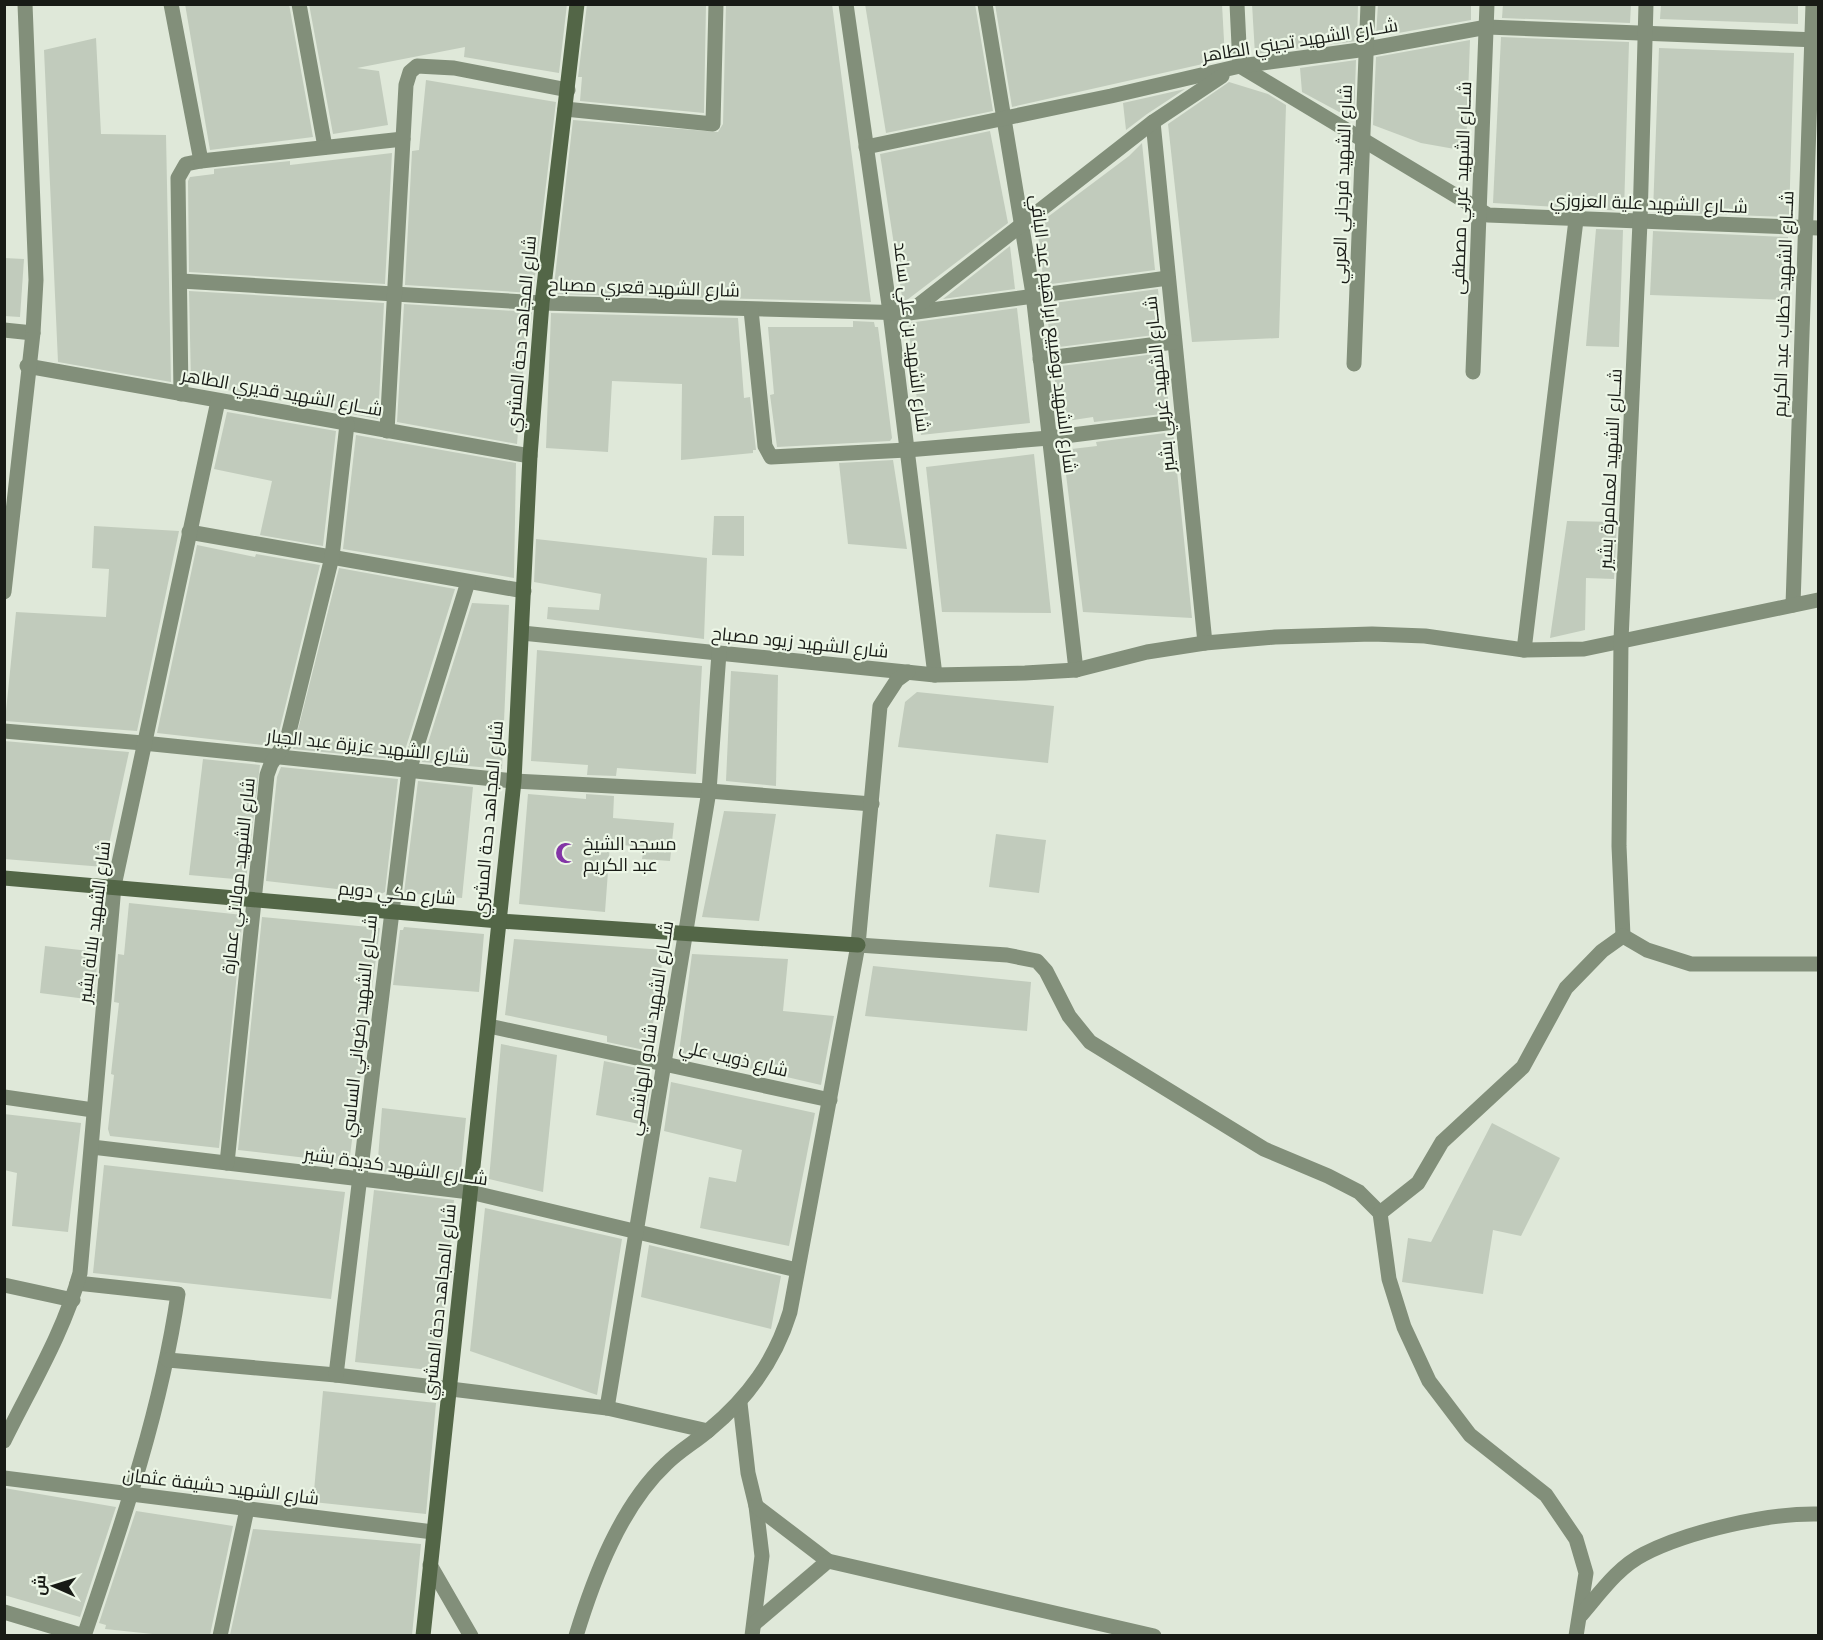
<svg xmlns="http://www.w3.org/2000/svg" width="1823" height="1640" viewBox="0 0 1823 1640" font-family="Merriweather,Cairo,serif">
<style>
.building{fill:#c1cbbc}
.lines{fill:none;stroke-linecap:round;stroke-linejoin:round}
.street{stroke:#828f7a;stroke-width:15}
.secondary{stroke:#536647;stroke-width:15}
.labels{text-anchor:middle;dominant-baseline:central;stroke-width:4.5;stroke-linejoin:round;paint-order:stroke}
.street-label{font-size:18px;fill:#181b16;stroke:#ecf6e6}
.poi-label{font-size:18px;fill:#181b16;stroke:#ecf6e6;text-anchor:start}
</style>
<rect width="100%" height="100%" fill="#dfe8d9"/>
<!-- building -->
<g class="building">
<path d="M185 4H289L313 137 210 150Z"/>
<path d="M309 4H567L559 73 464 57 465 47 357 68 379 71 388 125 333 134Z"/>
<path d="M587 4H706L704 113 580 101 582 77H578Z"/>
<path d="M726 4H832L871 302 553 294 573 120 718 132 723 124Z"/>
<path d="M865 4H975L993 111 886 133Z"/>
<path d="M995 4H1222L1225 59 1012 107Z"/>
<path d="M1252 4H1358L1357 41 1255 54Z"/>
<path d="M1378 4H1471V20L1376 37Z"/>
<path d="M1503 4H1631L1630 23 1502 18Z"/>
<path d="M1661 4H1798V24L1660 19Z"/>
<path d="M1501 37 1629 42 1624 211 1493 203Z"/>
<path d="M96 38 101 134 166 135 171 382 58 362 44 50Z"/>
<path d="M1470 40 1466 151 1421 143 1373 125 1376 57Z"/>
<path d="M1659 48 1794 53 1789 217 1653 212Z"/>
<path d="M1356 60 1354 120 1302 92 1300 68Z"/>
<path d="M426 80 556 102 533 293 405 285 412 151 419 150Z"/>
<path d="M1229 82 1268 94 1286 105 1279 338 1192 342 1168 124Z"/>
<path d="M1185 89 1147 114 1126 130 1123 103Z"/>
<path d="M990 131 1008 223 903 303 880 154Z"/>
<path d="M1142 143 1155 270 1044 285 1037 225 1129 156Z"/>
<path d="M392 153 385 284 189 272 188 181 190 177 214 174V169L290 161V165Z"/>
<path d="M1596 229 1623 230 1619 347 1586 346Z"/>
<path d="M1653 231 1788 237V300L1650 295Z"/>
<path d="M1010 246 1015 289 943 299Z"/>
<path d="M4 258 24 259 20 317 4 316Z"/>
<path d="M1158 289 1162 334 1051 348 1046 304Z"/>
<path d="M189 291 384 303 378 419 191 383Z"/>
<path d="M404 304 532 312 530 334H526L517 444 397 422Z"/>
<path d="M1017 308 1030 423 921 435 908 323Z"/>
<path d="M551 313 738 318 744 398 750 397 756 450H753V453L681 460 682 384 612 381 608 452 546 448Z"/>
<path d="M853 321 874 322 875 327H878L892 438 890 441 777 447 770 395 774 394 768 327H853Z"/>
<path d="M1162 353 1170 413 1094 422 1093 417 1060 422 1053 367Z"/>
<path d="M227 412 336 431 323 546 260 535 272 481 214 469Z"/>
<path d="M1173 432 1192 618 1083 612 1063 450 1097 446 1096 442Z"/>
<path d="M356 435 516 463 514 578 343 549Z"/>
<path d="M1034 454 1051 613 942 612 926 467Z"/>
<path d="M893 460 907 549 848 544 839 463Z"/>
<path d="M714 516H744V556L712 555Z"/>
<path d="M1567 521 1617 522 1614 579 1586 578 1585 630 1550 638Z"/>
<path d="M94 526 179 531 137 731 5 721 16 612 106 617 109 569 92 568Z"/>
<path d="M536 539 707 558 704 639 547 619 548 607 599 610 601 594 534 582Z"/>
<path d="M197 545 255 557 256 554 320 565 278 736 271 746 157 733Z"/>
<path d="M339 568 455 589 402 760 293 749Z"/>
<path d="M472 603 509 605 502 769 422 762Z"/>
<path d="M537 650 702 666 696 774 617 768 616 776 587 775 588 765 531 761Z"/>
<path d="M731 671 778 675 776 786 726 781Z"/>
<path d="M917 692 1054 706 1048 763 898 747 905 702Z"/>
<path d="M4 741 129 752 104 867 4 859Z"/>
<path d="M203 759 260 765 246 880 189 875Z"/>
<path d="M281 767 398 779 385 892 381 894 266 881 277 777Z"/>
<path d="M418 781 473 787 462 898 404 893Z"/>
<path d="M528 794 586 799V794L614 796 613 818 674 823 670 861 642 859 644 847 610 844 605 912 519 904Z"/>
<path d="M724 811 776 814 759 921 702 917Z"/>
<path d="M996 834 1046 840 1039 893 989 887Z"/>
<path d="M129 903 243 915 219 1148 110 1136 108 1129 114 1075 111 1074 119 1003 114 1002 118 954 124 955Z"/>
<path d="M262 917 380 928 349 1163 238 1150Z"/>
<path d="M404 927 484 934 479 992 393 985 400 930H403Z"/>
<path d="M514 939 664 950 649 1051 607 1042V1036L505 1015Z"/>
<path d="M45 946 98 952 94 1000 40 993Z"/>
<path d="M692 954 788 959 783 1011 834 1016 821 1085 679 1052Z"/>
<path d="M873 966 1031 982 1027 1031 865 1016Z"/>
<path d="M501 1044 557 1055 543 1192 489 1179Z"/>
<path d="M604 1061 646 1070 645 1076 652 1078 644 1125 596 1115Z"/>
<path d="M671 1082 815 1113 789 1246 700 1228 709 1177 736 1182 742 1150 664 1131Z"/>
<path d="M382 1108 466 1118 460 1179 377 1171Z"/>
<path d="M4 1114 81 1123 68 1232 12 1226 17 1173 4 1170Z"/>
<path d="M1492 1123 1560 1158 1521 1236 1493 1230 1483 1294 1402 1282 1408 1238 1431 1242Z"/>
<path d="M104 1165 345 1192 331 1299 93 1273Z"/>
<path d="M374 1190 454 1200 439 1371 355 1362Z"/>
<path d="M485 1208 622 1239 597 1395 470 1351Z"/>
<path d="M649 1245 781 1276 771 1329 641 1297Z"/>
<path d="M323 1391 436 1403 426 1514 313 1502Z"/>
<path d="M4 1488 116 1507 80 1617 4 1595Z"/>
<path d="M136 1511 233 1526 210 1635H162L105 1629 106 1625 99 1623Z"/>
<path d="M253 1529 421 1544 412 1635H230Z"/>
</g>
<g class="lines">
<!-- street -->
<g class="street">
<path d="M171 4 201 161 186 164 178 178 181 394"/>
<path d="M299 4 325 147"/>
<path d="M846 4 890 312 935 675"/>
<path d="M985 4 1033 294 1076 670"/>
<path d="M1237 4 1240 66"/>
<path d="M1240 66 1488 215 1818 228"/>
<path d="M565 109 713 124 716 4"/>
<path d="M1153 122 1205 643"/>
<path d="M866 147 1111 96 1240 66 1367 49 1487 27 1818 40"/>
<path d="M201 161 403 139"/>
<path d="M181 281 542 303 909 313 1168 278"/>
<path d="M751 310 765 446 771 457 907 450 1049 438 1182 421"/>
<path d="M911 311 1153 122 1222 76"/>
<path d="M4 330 33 333"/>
<path d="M1040 359 1174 342"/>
<path d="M1354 364 1368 4"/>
<path d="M27 366 530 456"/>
<path d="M1473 372 1487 4"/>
<path d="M387 431 406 85 410 72 417 66 454 68 568 90"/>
<path d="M189 532 524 591"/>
<path d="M4 592 33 333 36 280 25 4"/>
<path d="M1793 605 1813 4"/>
<path d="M522 633 935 675 1025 673 1076 670 1147 652 1205 643 1275 637 1372 634 1425 636 1524 650 1584 649 1818 600"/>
<path d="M1524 650 1576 220"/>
<path d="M4 731 143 743 514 781 709 791 872 804"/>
<path d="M1623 936 1619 846 1621 640 1640 222 1646 4"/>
<path d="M1623 936 1647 950 1691 964H1818"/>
<path d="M858 945 1007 955 1037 961 1046 971 1069 1016 1090 1042 1264 1149 1328 1176 1359 1192 1380 1213 1389 1279 1404 1327 1429 1381 1470 1435 1546 1495 1576 1539 1586 1573 1576 1636"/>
<path d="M489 1026 830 1100"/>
<path d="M4 1097 93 1110"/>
<path d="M92 1147 470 1192 797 1270"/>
<path d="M227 1163 267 775 271 764 287 740 332 557 347 424"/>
<path d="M1380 1213 1418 1183 1442 1142 1523 1067 1566 988 1602 951 1623 936"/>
<path d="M77 1283 178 1294C161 1411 122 1524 84 1636"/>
<path d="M4 1285 73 1300"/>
<path d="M168 1360 336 1375 607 1408 708 1431"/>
<path d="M336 1375 409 771 468 582"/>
<path d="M740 1403 748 1473 756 1506 762 1556 752 1636"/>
<path d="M607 1408 709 791 719 653"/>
<path d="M4 1441C31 1386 64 1332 80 1273L114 886 218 401"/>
<path d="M4 1478 433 1532"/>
<path d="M756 1506 828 1561 1154 1636"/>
<path d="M430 1565 471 1636"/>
<path d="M4 1612 84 1636"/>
<path d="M1581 1615C1600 1593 1618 1567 1644 1554 1689 1531 1769 1513 1818 1514"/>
<path d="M755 1623 828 1561"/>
<path d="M220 1636 247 1509"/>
<path d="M576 1636C594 1577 621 1506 666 1464 679 1451 695 1442 709 1430 748 1398 775 1361 790 1312L858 945 880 706 897 680 908 672"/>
</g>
<!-- secondary -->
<g class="secondary">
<path d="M4 878 499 921 858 945"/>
<path d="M423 1636 514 781 530 456 542 303 577 4"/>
</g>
</g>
<!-- icons -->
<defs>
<symbol id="mosque-bare" viewBox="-9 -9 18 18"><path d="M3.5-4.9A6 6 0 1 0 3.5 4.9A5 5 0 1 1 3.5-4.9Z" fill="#8335a6" stroke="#ecf6e6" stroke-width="2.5" paint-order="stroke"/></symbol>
</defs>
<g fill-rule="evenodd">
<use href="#mosque-bare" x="551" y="838" width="30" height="30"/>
</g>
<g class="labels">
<!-- street labels -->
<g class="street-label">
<text transform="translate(1300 40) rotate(-9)">شــارع الشهيد تجيني الطاهر</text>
<text transform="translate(1342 184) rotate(-88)">شارع الشهيد فرجاني العربي</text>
<text transform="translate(1461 188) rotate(-88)">شــارع الشهيد غربي مصطفى</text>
<text transform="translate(1649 203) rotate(2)">شــارع الشهيد علية العزوزي</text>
<text transform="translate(644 287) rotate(2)">شارع الشهيد قعري مصباح</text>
<text transform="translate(1783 304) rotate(-88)">شــارع الشهيد خطاب عبد الكريم</text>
<text transform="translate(521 334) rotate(-85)">شارع المجاهد دحة المشري</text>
<text transform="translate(1054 334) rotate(83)">شارع الشهيد بوصبيع ابراهيم عبد الباقي</text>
<text transform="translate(912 337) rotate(83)">شارع الشهيد بن علي ساعد</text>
<text transform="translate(1159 384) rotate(-96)">شــارع الشهيد غربي بشير</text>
<text transform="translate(282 392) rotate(10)">شــارع الشهيد قديري الطاهر</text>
<text transform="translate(1610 469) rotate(-87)">شــارع الشهيد لعمامرة بشير</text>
<text transform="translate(800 642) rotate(6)">شارع الشهيد زيود مصباح</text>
<text transform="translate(368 746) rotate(6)">شارع الشهيد عزيزة عبد الجبار</text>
<text transform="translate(488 819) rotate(-85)">شارع المجاهد دحة المشري</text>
<text transform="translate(238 876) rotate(-84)">شارع الشهيد مولاتي عمارة</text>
<text transform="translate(397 893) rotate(5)">شارع مكي دويم</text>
<text transform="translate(94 922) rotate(-83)">شارع الشهيد بلالة بشير</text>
<text transform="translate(359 1026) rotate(-84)">شــارع الشهيد رضواني الساسي</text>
<text transform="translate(650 1028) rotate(-81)">شــارع الشهيد شادو الهاشمي</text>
<text transform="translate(734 1058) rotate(13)">شارع ذويب علي</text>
<text transform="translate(396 1166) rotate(8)">شــارع الشهيد كديدة بشير</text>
<text transform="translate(439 1302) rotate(-84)">شارع المجاهد دحة المشري</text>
<text transform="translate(221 1486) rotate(7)">شارع الشهيد حشيفة عثمان</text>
</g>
<!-- poi labels -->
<g class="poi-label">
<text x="583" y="843">مسجد الشيخ<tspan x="583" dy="21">عبد الكريم</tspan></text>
</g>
</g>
<!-- border -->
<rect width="1823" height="1640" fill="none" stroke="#181b16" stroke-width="12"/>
<!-- north arrow -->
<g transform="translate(54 1586) rotate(273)" stroke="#ecf6e6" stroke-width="4.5" paint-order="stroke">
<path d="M0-4.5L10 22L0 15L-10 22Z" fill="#181b16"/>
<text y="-9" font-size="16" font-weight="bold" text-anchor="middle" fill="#181b16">ش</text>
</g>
</svg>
